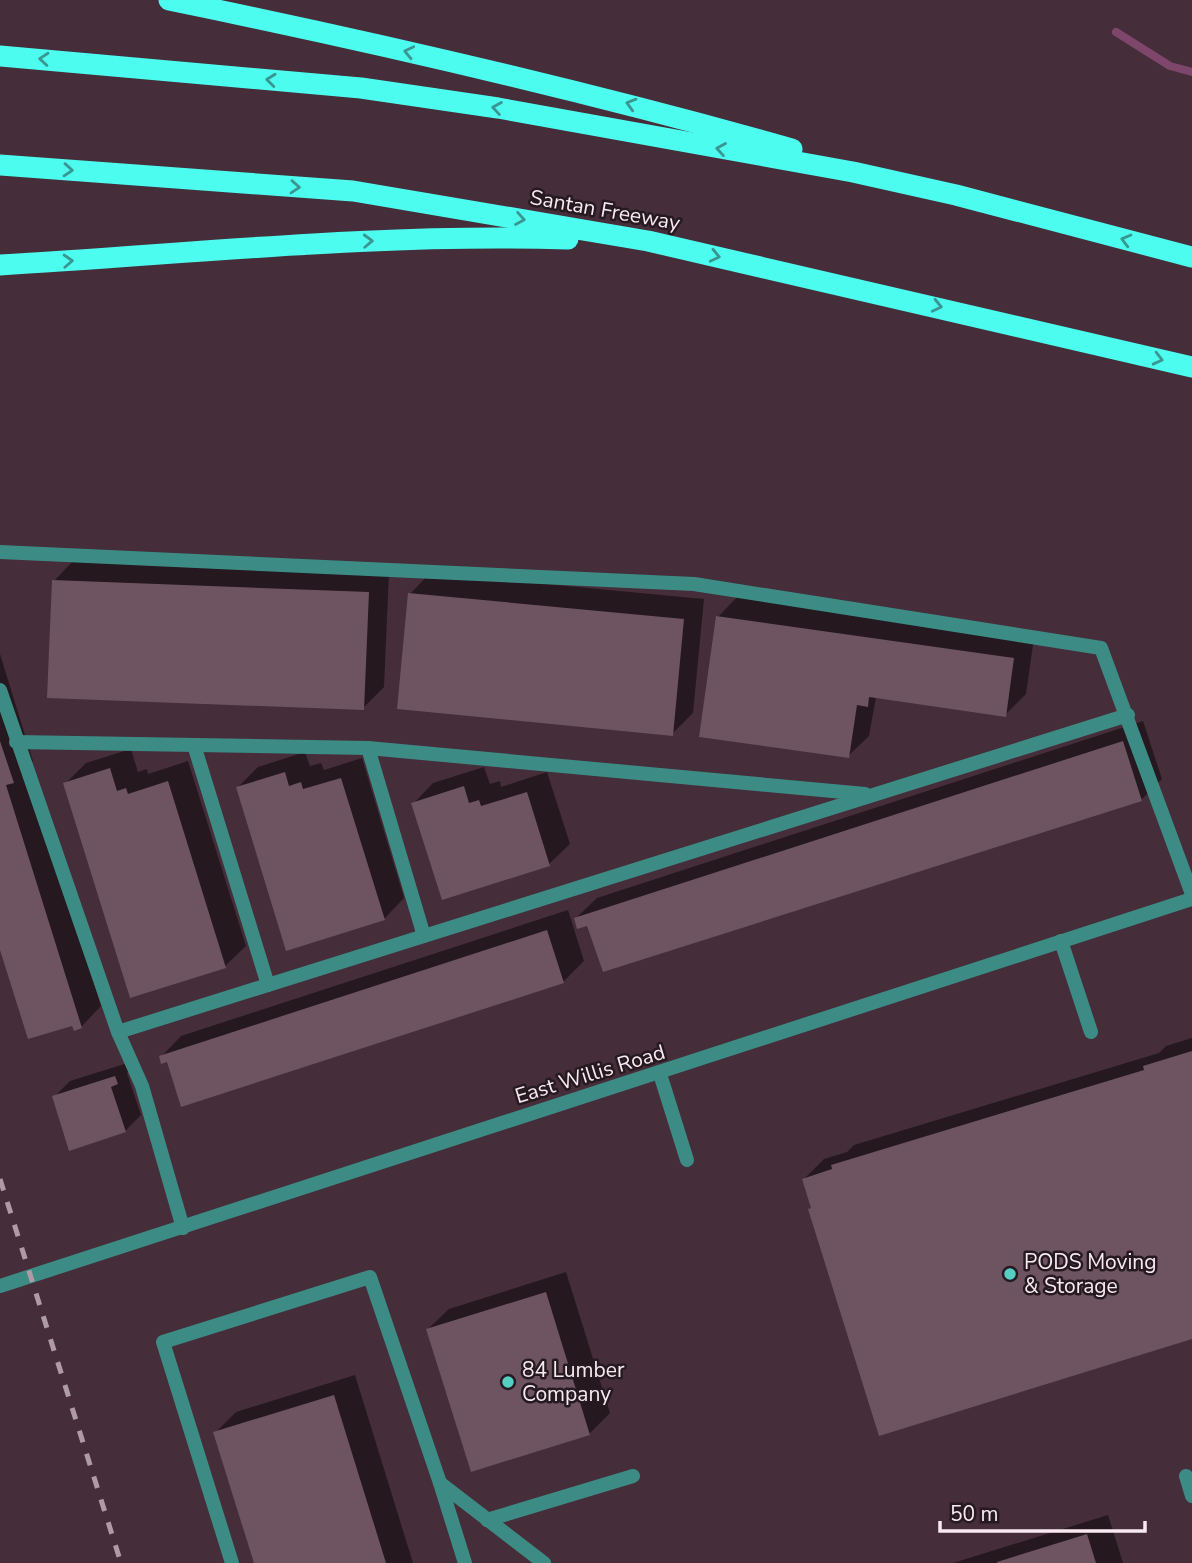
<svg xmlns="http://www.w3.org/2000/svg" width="1192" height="1563" font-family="'Nunito Sans',sans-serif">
<rect width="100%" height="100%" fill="#462d3a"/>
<g fill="#0007">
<path d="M74,560L389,572L384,687L363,708L54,581Z"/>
<path d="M430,573L704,599L693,713L672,734L410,594Z"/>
<path d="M738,596L1034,638L1026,694L1005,715L876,697L869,736L848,756L718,617Z"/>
<path d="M0,654L33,761L27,767L101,1006L81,1027L0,944Z"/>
<path d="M1143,721L1162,779L1141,800L588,923L576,918L597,898Z"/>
<path d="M131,749L138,772L147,769L148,774L188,761L246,946L225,966L65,784L86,763Z"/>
<path d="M305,752L310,766L321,763L324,770L362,758L404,898L384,919L238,787L258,767Z"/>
<path d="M484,767L490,784L500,781L501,787L547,772L570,844L549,864L413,804L433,783Z"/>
<path d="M568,910L584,961L563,982L168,1060L161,1057L181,1036Z"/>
<path d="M1192,1038V1337L813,1207L804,1179L824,1159L847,1152L854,1145L1159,1053L1166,1046Z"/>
<path d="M131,1062L133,1067L127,1073L141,1115L125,1131L54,1097L70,1081Z"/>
<path d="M566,1272L610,1413L589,1434L428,1329L449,1309Z"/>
<path d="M355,1375L413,1563H256L215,1433L236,1412Z"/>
<path d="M1108,1515L1123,1563H953Z"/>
</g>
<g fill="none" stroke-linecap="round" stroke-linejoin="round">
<path stroke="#7f466b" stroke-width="8" d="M1116,32L1170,66L1192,72"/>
</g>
<g fill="#6e5361">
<path d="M52,580L369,592L364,710L47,698Z"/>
<path d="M408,593L684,619L673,736L397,709Z"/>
<path d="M716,616L1014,658L1006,717L869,697L868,707L857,705L849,758L699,737Z"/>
<path d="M0,741L14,783L6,785L82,1028L74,1031L72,1026L28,1039L0,950Z"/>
<path d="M1123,741L1142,801L603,972L587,926L577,929L574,918Z"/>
<path d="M110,768L117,791L126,788L128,794L168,781L226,968L130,998L63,783Z"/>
<path d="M285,772L289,786L301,782L303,789L341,778L385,920L286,951L236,787Z"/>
<path d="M464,786L469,803L479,800L481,806L527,792L550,866L442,900L411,803Z"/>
<path d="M547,930L564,983L181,1107L167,1062L161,1064L159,1056Z"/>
<path d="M1192,1051V1339L879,1436L808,1209L811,1208L802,1179L832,1169L831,1165L1144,1070L1143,1066Z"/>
<path d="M115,1076L118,1084L111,1087L126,1132L69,1151L52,1096Z"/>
<path d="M546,1292L590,1435L471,1472L426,1329Z"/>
<path d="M334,1395L386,1563H254L213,1432Z"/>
<path d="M1087,1534L1096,1563H997V1562Z"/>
</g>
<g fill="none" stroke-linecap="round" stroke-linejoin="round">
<g stroke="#3c8c85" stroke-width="14">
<path d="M0,552L694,584L1101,648L1192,894"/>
<path d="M0,690L118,1032L1128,715"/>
<path d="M16,742L368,748L865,794"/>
<path d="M194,745L268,985"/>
<path d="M368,748L424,936"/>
<path d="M1061,941L1091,1032"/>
<path d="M118,1032L142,1086L183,1228"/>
<path d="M660,1074L687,1160"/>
<path d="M1186,1476L1192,1496"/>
<path d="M440,1483L465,1563"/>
<path d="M487,1520L633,1476"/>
<path d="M232,1563L163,1342L370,1277L440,1483L544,1563"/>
</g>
<path stroke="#3c8c85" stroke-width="14" d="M0,1286L1192,899"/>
<g stroke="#4cfcee" stroke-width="21">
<path d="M169,0C379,43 586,91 792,149"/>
<path d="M0,56L361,88L498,108L853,172L956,195L1192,257"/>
<path d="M0,165L353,191L648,241L1192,367"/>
<path d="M0,265C189,254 378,233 568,239"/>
</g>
<path stroke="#af9ba5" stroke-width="5" stroke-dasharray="12 12" stroke-linecap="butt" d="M0,1179L121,1563"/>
</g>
<defs><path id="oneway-chevron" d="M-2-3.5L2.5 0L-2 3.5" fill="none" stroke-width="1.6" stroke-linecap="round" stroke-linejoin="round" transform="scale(1.75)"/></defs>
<g stroke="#3a9691">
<use href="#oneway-chevron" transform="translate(409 52) rotate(-167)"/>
<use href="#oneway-chevron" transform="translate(44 59) rotate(-175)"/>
<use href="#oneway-chevron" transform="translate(271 80) rotate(-174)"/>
<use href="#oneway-chevron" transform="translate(631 104) rotate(-164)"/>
<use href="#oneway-chevron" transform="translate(497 108) rotate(-171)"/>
<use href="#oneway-chevron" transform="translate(721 149) rotate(-170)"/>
<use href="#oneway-chevron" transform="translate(68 170) rotate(4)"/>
<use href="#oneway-chevron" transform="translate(295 187) rotate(4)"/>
<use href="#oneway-chevron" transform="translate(520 219) rotate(10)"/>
<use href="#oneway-chevron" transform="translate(1126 240) rotate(-165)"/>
<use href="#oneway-chevron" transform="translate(368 241) rotate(-2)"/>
<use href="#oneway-chevron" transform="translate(715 256) rotate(13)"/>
<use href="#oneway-chevron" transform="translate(68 261) rotate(-3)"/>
<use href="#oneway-chevron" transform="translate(937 306) rotate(13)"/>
<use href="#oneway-chevron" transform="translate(1158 359) rotate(14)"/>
</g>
<g fill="#56cec3" stroke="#251a1f" stroke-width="2.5">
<circle cx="1010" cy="1274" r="7"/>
<circle cx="508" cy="1382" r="7"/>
</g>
<g text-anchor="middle" stroke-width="5" stroke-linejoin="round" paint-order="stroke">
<g font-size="21" fill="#fae9f1" stroke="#251a1f">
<text transform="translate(605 210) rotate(10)" y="7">Santan Freeway</text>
<text transform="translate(590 1074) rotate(-17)" y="7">East Willis Road</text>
</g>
<g font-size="21" fill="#fae9f1" stroke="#251a1f" text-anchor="start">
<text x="1024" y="1269">PODS Moving<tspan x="1024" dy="24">&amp; Storage</tspan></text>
<text x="522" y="1377">84 Lumber<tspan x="522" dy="24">Company</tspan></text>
</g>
</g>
<path d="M940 1521v10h205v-10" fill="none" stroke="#fae9f1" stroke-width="3.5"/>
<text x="950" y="1521" font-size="21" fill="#fae9f1" stroke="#251a1f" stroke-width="5" paint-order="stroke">50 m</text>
</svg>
